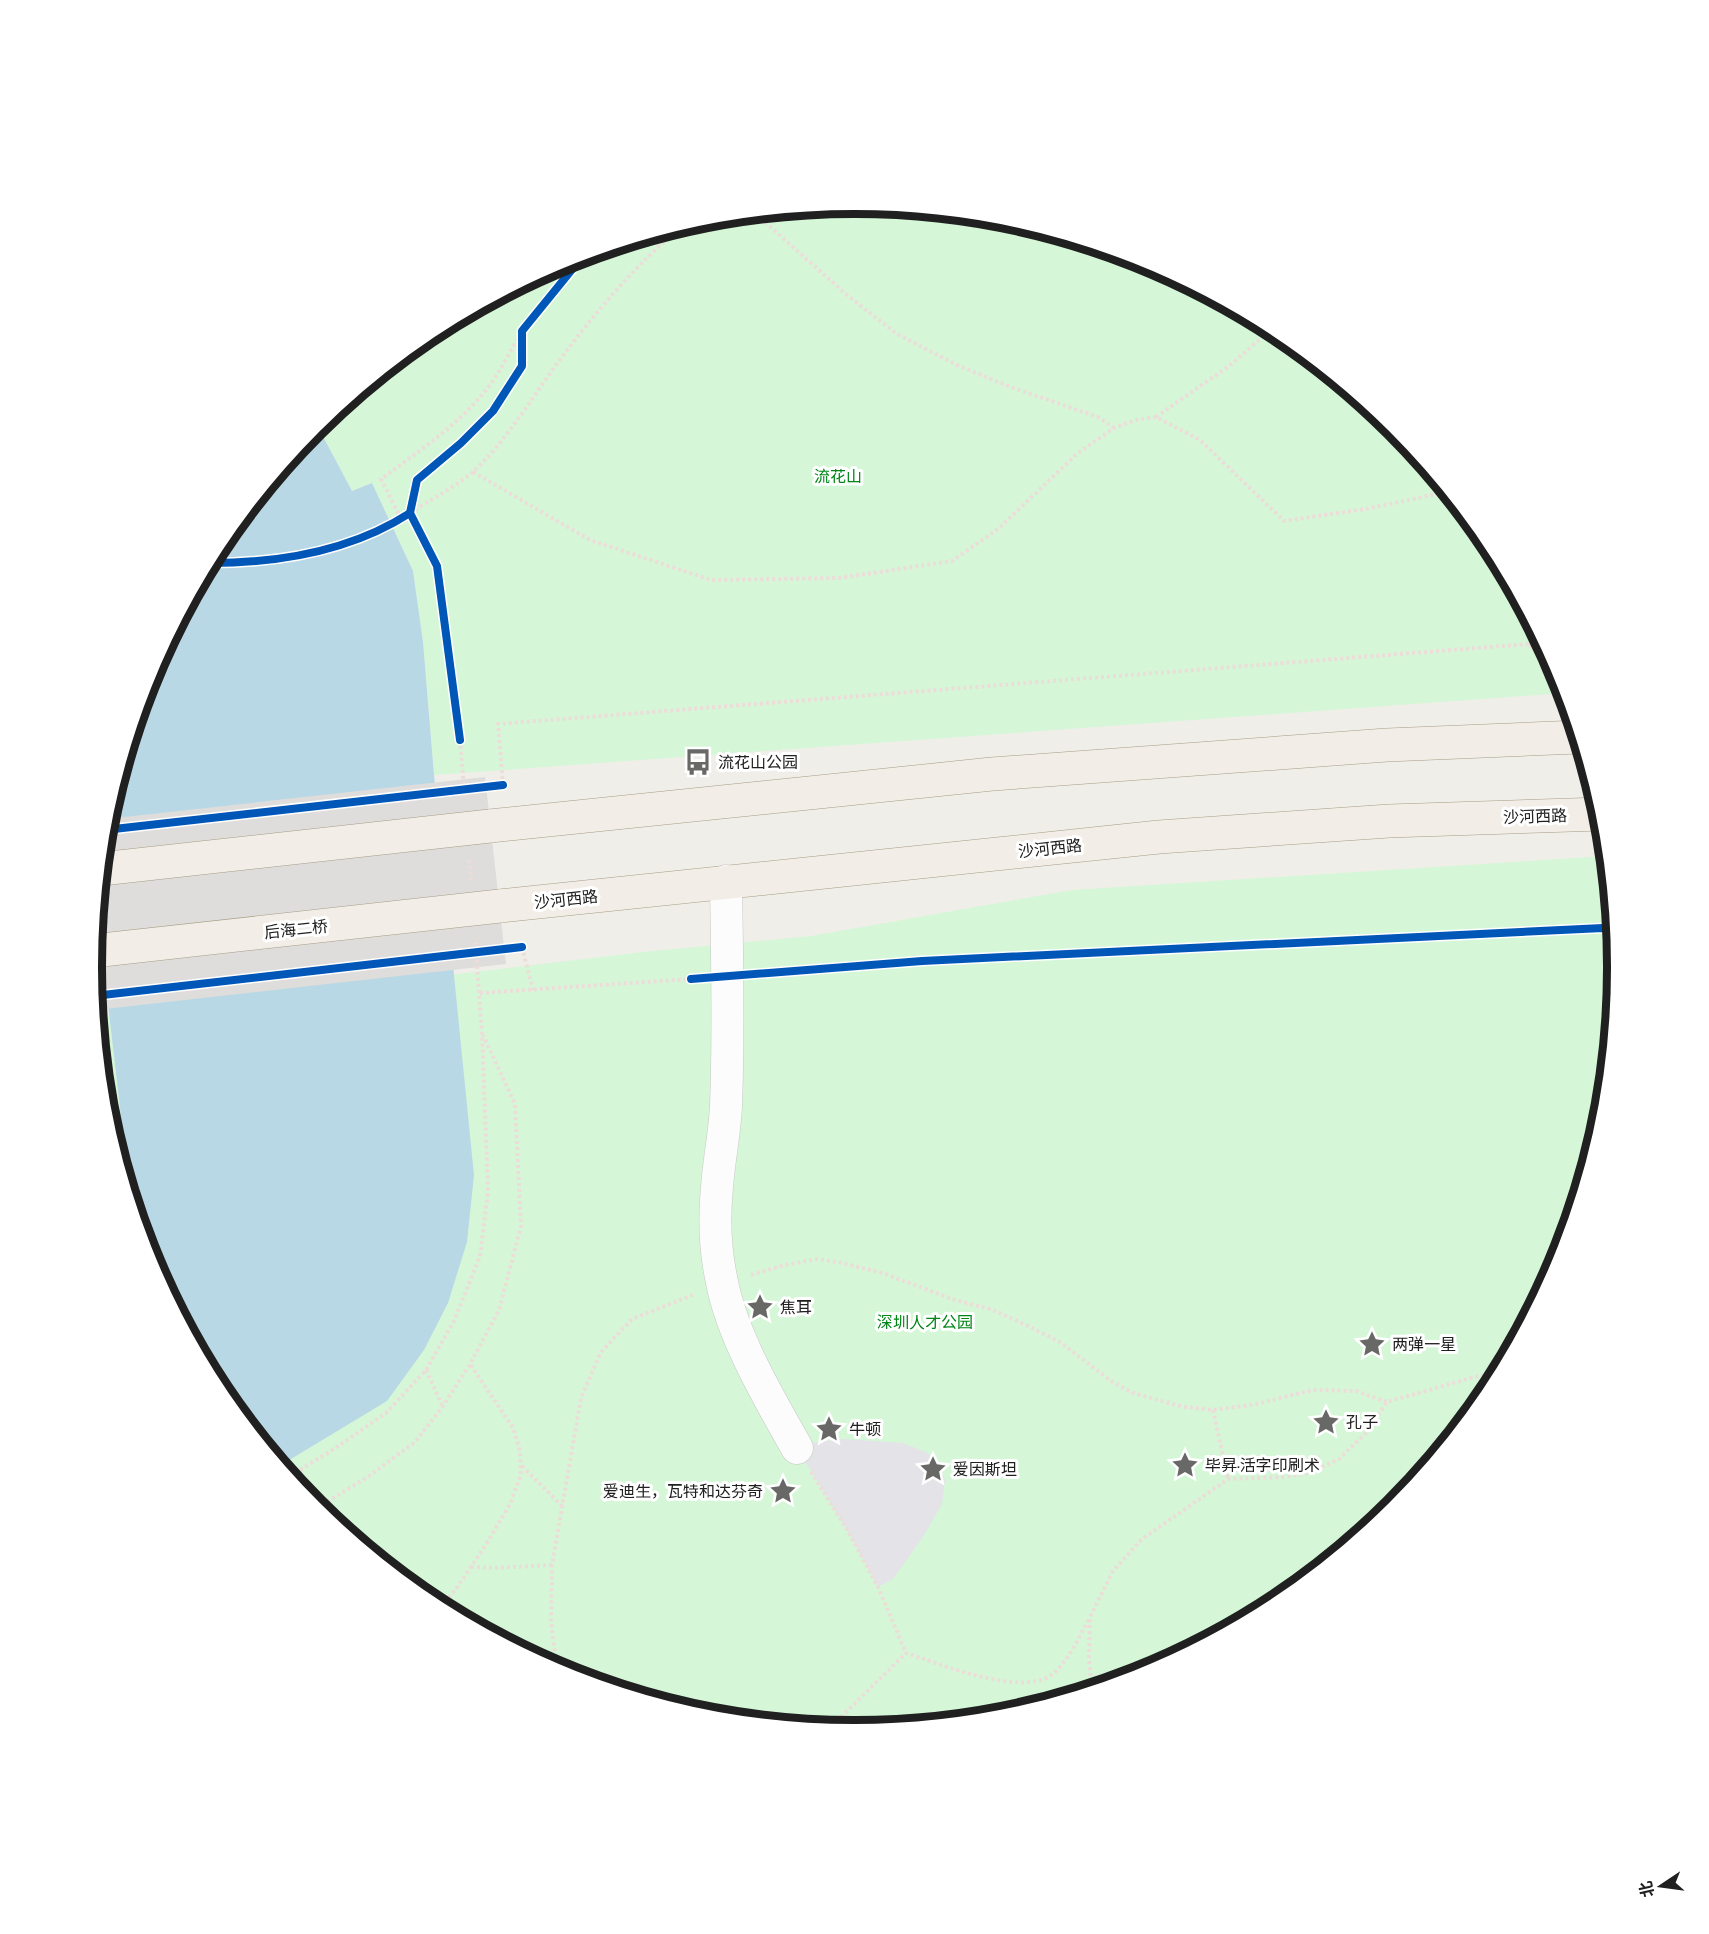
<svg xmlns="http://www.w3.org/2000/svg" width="1709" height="1934" font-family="Karla,'Noto Sans SC',sans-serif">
<rect width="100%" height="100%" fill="#efeee9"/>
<g fill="#d5f7d8">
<path d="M855,204L1004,219L1147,262L1279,333L1394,428L1489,543L1560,675L1565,693L434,775L423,642L413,571L372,483L352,491L317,425L431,332L563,262L706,219Z"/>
<path d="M1607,856L1617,967L1603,1116L1559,1259L1489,1391L1394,1507L1278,1602L1146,1672L1003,1715L854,1730L705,1715L562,1672L430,1601L315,1506L220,1391L149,1259L106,1116L96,1017L643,952L811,936L1072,890Z"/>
</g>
<path fill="#e4e3e8" d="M842,1439L903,1443L928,1453L939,1465L945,1480L942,1504L923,1537L893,1579L878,1587L849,1533L797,1448L810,1443Z"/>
<path fill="#b9d8e5" d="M317,425L352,491L372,483L413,571L423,642L434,775L474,1175L467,1242L448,1303L424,1350L387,1401L281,1465L220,1391L149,1259L130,1194L97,909L106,818L150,675L220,543Z"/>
<path fill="#dedddb" d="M485,777L506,964L96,1010L92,967L106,819Z"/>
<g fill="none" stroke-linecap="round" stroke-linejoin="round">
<defs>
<path id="minor" d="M726,881C727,956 729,1030 726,1105C725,1132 719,1159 717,1187C714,1218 715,1251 722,1282C732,1336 770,1400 797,1448"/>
<g id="major">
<path d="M490,826L992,774L1387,745L1578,737"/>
<path d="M500,906L1159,837L1389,821L1602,814"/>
</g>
</defs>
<use href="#minor" stroke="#c7c7c5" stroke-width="33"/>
<use href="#major" stroke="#a69e85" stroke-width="34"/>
<g stroke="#ecddd9" stroke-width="4" stroke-dasharray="3 3" stroke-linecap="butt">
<path d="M756,214L848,296L897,334L959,366L1013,388L1098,417L1114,428"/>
<path d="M1156,417L1229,366L1272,329"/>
<path d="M473,472L590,540L711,580L839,578L952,561L998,529L1078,453L1114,428L1135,420L1156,417L1200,440L1284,521L1365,509L1447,492"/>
<path d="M410,513C430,500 457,486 475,470C507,439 530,401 556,365C593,315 634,266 682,226"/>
<path d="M401,519L381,479C418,452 457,426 486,390C500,372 511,350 522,331"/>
<path d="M1529,646L1547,651"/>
<path d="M460,740L465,799"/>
<path d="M503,785L498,724L1542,643"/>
<path d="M469,860L471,880"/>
<path d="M1603,928L1614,927"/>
<path d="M522,947L533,990"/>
<path d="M480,993L691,979"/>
<path d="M751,1275L784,1265L817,1259L843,1263L885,1274L955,1300L993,1310L1024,1324L1060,1342L1111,1381L1133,1393L1184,1407L1213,1410L1257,1404L1312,1390L1356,1391L1387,1402"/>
<path d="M426,1370L442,1405"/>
<path d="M1213,1410L1228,1479"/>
<path d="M522,1466L563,1507"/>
<path d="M811,1472L849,1533L878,1587L906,1653C940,1664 1018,1696 1050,1676C1066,1666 1080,1635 1089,1619"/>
<path d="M290,1476L334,1449L386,1413L426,1370L454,1321L480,1256L488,1191L482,1034L475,938"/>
<path d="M317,1508L369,1476L415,1442L443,1406L470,1364L499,1310L521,1226L515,1104L483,1035"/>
<path d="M471,1567L493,1568L552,1565"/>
<path d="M441,1607L456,1589L485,1546L510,1504L521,1475L520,1451L513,1428L470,1364"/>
<path d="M557,1669L551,1621L552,1565L581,1398L601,1352L632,1319L693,1295"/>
<path d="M1092,1688L1089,1659L1090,1617L1113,1571L1141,1540L1228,1479L1283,1477L1309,1473L1339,1459L1366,1433L1387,1402L1474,1377L1498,1373"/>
<path d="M826,1727L840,1718L906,1653"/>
</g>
<use href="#minor" stroke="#fdfcfc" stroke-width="32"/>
<use href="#major" stroke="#f2ede6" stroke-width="33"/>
<defs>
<g id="major-bridge">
<path d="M101,869L490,826"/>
<path d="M93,951L500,906"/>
</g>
</defs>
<use href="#major-bridge" stroke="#a69e85" stroke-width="34" stroke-linecap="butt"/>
<use href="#major-bridge" stroke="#f2ede6" stroke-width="33"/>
<defs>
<g id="cycleway">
<path d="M210,563C278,563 351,551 410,513"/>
<path d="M460,740L437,566L410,513L417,480L461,443L493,411L522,366V331L583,256"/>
<path d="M105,830L503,785"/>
<path d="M691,979L922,961L1603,928L1614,935"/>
<path d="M94,996L522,947"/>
</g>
</defs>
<use href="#cycleway" stroke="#fff" stroke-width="11"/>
<use href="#cycleway" stroke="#0057b8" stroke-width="8"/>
</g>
<defs>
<symbol id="bus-bare" viewBox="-9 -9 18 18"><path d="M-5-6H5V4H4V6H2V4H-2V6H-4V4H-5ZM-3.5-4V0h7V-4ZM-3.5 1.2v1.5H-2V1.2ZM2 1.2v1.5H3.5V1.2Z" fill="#686866" stroke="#fff" stroke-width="2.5" paint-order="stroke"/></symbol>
<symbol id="sight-bare" viewBox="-9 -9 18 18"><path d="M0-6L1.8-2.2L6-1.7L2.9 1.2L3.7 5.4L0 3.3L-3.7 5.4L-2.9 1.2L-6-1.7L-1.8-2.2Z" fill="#686866" stroke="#fff" stroke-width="2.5" paint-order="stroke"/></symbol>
</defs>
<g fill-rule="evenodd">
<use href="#bus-bare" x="679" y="743" width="38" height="38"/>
<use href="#sight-bare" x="741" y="1288" width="38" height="38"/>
<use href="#sight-bare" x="1353" y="1325" width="38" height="38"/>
<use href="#sight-bare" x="1307" y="1403" width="38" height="38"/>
<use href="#sight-bare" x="810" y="1410" width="38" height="38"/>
<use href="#sight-bare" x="1166" y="1446" width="38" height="38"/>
<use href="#sight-bare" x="914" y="1450" width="38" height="38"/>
<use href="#sight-bare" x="764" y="1472" width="38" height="38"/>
</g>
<g text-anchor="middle" stroke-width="6" stroke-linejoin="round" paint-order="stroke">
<g font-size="16" fill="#018617" stroke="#fff">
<text x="838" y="482">流花山</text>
<text x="925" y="1328">深圳人才公园</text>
</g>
<g font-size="16" fill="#202020" stroke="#fff" text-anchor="start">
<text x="718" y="768">流花山公园</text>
<text x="780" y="1313">焦耳</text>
<text x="1392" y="1350">两弹一星</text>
<text x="1346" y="1428">孔子</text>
<text x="849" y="1435">牛顿</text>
<text x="1205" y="1471">毕昇·活字印刷术</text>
<text x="953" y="1475">爱因斯坦</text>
<text x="763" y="1497" text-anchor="end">爱迪生，瓦特和达芬奇</text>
</g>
<g font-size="16" fill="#202020" stroke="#fff">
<text transform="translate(1535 816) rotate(-2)" y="6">沙河西路</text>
<text transform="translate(1050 848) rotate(-6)" y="6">沙河西路</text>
<text transform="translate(566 899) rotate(-6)" y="6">沙河西路</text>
<text transform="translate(296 929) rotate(-6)" y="6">后海二桥</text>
</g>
</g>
<path d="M0 0H1709V1934H0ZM854 214H855A752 752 0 0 1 1607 966V968A752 752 0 0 1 855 1720H854A752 752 0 0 1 102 968V966A752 752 0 0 1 854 214Z" fill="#fff" fill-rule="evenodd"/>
<path fill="none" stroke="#202020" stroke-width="8" d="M854 214H855A752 752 0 0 1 1607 966V968A752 752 0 0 1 855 1720H854A752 752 0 0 1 102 968V966A752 752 0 0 1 854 214Z"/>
<g transform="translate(1661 1886) rotate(257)" stroke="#ffffff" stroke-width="4.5" paint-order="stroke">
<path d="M0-4.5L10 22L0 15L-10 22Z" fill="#202020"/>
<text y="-9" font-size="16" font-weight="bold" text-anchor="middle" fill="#202020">北</text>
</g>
</svg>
